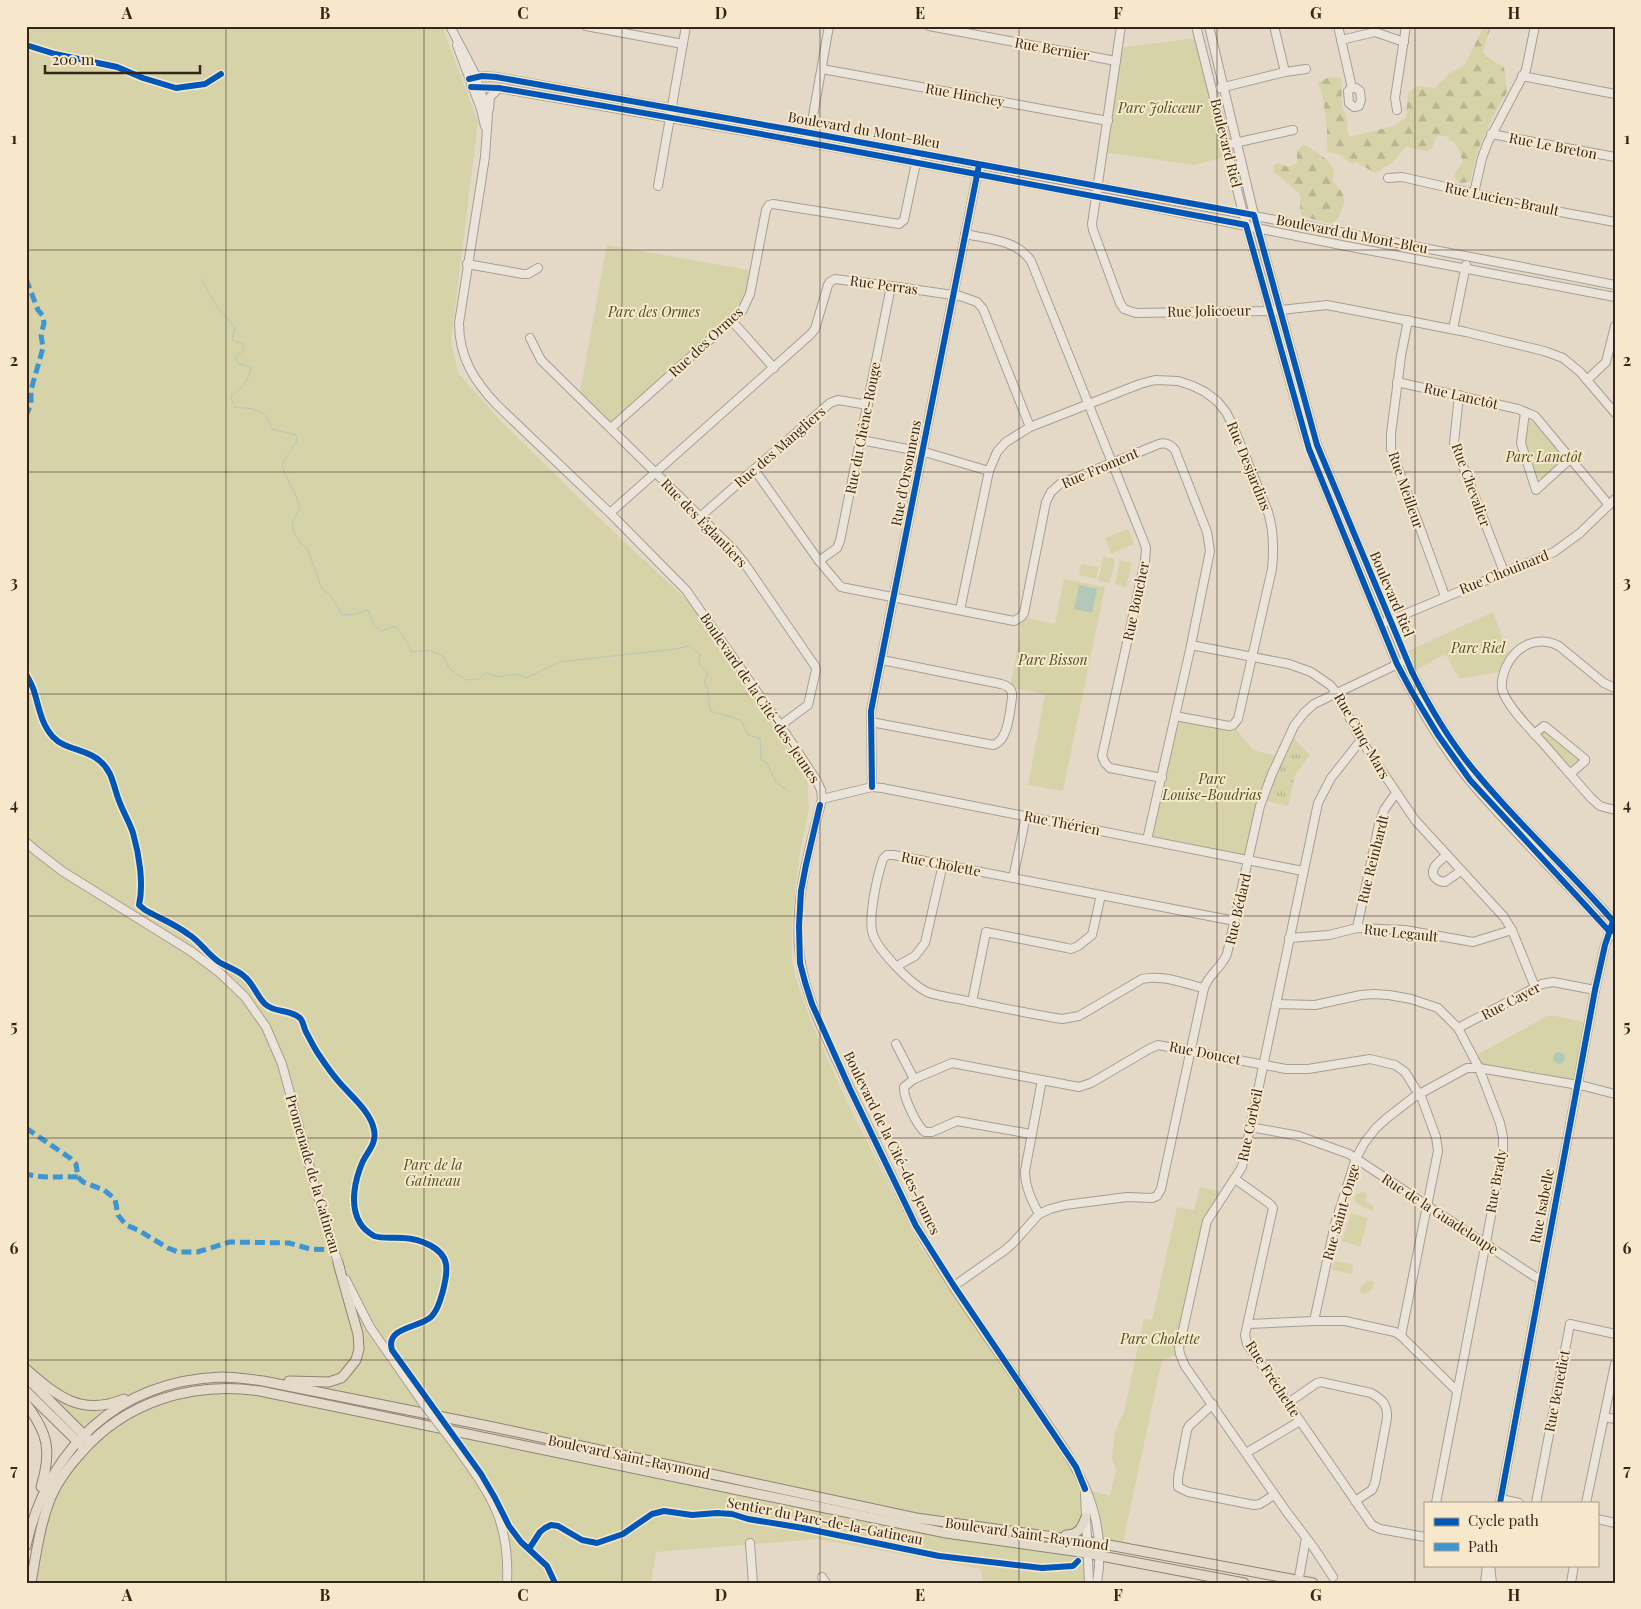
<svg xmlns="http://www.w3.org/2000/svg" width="1641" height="1609" font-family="'Playfair Display',serif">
<defs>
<pattern id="grass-tufts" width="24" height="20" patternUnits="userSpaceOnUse" patternTransform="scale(1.25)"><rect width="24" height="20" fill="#d6d3a8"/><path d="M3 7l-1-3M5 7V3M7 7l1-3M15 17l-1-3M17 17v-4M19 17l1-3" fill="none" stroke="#b8b590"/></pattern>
<pattern id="forest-firs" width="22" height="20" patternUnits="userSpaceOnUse" patternTransform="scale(1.25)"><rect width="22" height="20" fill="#d6d3a8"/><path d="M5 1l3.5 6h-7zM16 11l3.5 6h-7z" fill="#b8b590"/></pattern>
</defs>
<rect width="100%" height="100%" fill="#e4d9c7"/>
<path fill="url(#grass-tufts)" d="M1290,734L1310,755L1295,775L1288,806L1262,800Z"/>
<g fill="url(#forest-firs)">
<path d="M1484,26H1491L1483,52L1488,58L1504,67L1507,92L1493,116L1478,150L1470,182L1460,183L1453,176L1463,162L1458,147L1446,136H1437L1432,148L1427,151L1406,147L1392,163L1375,173L1356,162L1352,164L1340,155L1329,152L1327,150V129L1323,97L1318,82L1330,77L1341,78C1344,87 1340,97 1342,106C1344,114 1350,121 1347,129L1349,137L1394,126L1406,117L1408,93L1416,86L1435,88L1448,75L1465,64Z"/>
<path d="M1303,144C1313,150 1334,160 1334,174C1333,177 1333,180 1333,182L1341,191L1345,200C1334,236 1329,220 1302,217C1299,211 1301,201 1300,194L1274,172L1273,166L1277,163L1289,167L1297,163V151Z"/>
</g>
<g fill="#d6d3a8">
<path d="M26,26H442L478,122L451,340L458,373L501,421L616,534L688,601L807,776L809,808L799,859L792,917V961L797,982L812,1024L847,1102L921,1248L1055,1431L1085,1489L1110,1496L1116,1470L1112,1458L1115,1431L1124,1412L1144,1319L1152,1320L1177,1207L1194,1210L1200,1187L1226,1193L1210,1215L1180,1354L1162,1360L1122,1547L1098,1543L1085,1492L1093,1543V1583H983L981,1569L817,1539L656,1552L651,1583H35C41,1546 47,1508 67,1477C75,1464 87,1453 96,1441L26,1370Z"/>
<path d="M1196,38L1224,157L1194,165L1103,152L1118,48Z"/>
<path d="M607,245L754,271L747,302L611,428L579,397Z"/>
<path d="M1531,420L1562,455L1563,459L1541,479L1537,477L1525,443L1529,421Z"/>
<path d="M1128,529L1134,544L1111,554L1105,538Z"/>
<path d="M1103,557L1115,559L1110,583L1098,581Z"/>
<path d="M1120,560L1132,563L1126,587L1115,584Z"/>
<path d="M1081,564L1099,567L1096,579L1079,575Z"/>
<path d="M1064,579L1105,587L1063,791L1028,785L1045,694L1017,689L1012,690L1010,688L1021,630L1018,620L1021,617L1055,624Z"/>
<path d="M1493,612L1510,658L1504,671L1459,679L1446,654L1412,672L1404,653Z"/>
<path d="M1175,716L1233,725L1253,750L1280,757L1268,784L1249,860L1147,840Z"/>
<path d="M1544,726L1585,759L1570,774L1534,734Z"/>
<path d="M1547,1016H1555L1589,1023L1578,1085L1479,1068L1473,1057Z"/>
<path d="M1361,1192L1367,1193L1366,1201L1373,1206L1374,1209L1371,1211L1356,1203L1354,1199L1356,1195Z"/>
<path d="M1351,1213L1368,1218L1360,1247L1342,1241Z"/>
<path d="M1334,1261L1351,1264L1353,1267L1352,1274L1332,1270Z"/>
<path d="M1367,1281H1373L1374,1284C1372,1290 1369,1293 1362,1294L1360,1291L1361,1286Z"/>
</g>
<g fill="#b4c8ba">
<path d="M1079,585L1097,589L1092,613L1074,609Z"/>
<circle cx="1559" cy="1058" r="6"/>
</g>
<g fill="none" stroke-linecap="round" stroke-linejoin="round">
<path stroke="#b4c8ba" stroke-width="1" d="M201,279L219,310L235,327L232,340L243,344L244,350L235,358L239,364L251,367C249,381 241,389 230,397L235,407C254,409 266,408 272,429L296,435L297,441L282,464L284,472L297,498L300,508L292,522L294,532L300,543L307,548L322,589L331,596L342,615L356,614L368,610L373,624L381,631L395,626L408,643L411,652L430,650L444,657L449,668L465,680L479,679L486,673L498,677L516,674L526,678L559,662L676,649L689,646L700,654L699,664L708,675L704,681L708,689L710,711L741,720L748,735L760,738L761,760L767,763L776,782L788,791"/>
<defs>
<g id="minor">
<path d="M450,26L474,72L488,114L485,157L459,323C459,357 474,381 497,405L610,513L686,590L778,722L817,781L821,790L822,799C809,850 793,903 800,957C805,998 829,1044 847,1082C862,1114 877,1145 892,1176C900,1193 908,1211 917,1227C928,1247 941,1267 953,1286C978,1324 1004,1360 1029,1397C1070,1457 1110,1505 1097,1583"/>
<path d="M586,26L683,44"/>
<path d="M929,26L1116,61"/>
<path d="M1121,26L1092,224L1093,230L1120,303L1124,309L1136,313L1271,311L1327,305L1466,332L1544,351L1563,358L1580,372L1615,413"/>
<path d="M1196,26L1243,213L1304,432L1315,463L1397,664C1418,704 1441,746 1470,781C1516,835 1568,884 1615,937"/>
<path d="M1209,26L1254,215L1317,445L1406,660C1425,700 1449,742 1478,776C1521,827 1571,872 1615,923"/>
<path d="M1274,26L1285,72"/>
<path d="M1338,26L1352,88"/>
<path d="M1341,40L1375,32L1404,42"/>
<path d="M457,45L481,109L485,126"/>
<path d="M822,69L1108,121"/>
<path d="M1522,76L1615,94"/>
<path d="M469,79L482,76L496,77C869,144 1243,212 1615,285"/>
<path d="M471,87L499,88L784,138L1097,196L1341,245L1615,297"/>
<path d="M1220,88L1285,72L1306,69"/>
<path d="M1352,88H1356L1360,91L1361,100L1359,106L1354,107L1349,103L1348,91Z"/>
<path d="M489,109L490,97L499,88"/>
<path d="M1397,110L1395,98L1406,26"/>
<path d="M1491,134L1615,157"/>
<path d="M809,138L829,26"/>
<path d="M1226,145L1293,130"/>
<path d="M1388,178L1402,177L1533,207L1615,222"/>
<path d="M658,186L686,26"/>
<path d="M1474,193L1482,158L1488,142L1526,70L1535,26"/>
<path d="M965,234C989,239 1017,240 1031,261L1144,542L1146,548L1145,561L1102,756L1105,763L1110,768L1162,778"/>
<path d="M467,264L523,274H528L538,268"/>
<path d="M1408,320L1401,356L1391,434V449L1445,596"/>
<path d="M732,321L774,368"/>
<path d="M1453,329L1466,265"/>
<path d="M530,338L541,360L732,548L745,564L815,666L816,670L808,705L781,725"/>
<path d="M1587,380L1606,362L1615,326"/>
<path d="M1397,382L1518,409L1535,416L1609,505"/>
<path d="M1459,395L1454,443L1504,572"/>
<path d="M1525,412L1521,443L1536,490L1570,459"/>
<path d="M611,428L742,311L750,294L766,210L769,205L773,204L899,224L904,220L917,158"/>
<path d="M861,440L928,453L989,471"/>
<path d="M754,469L819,561L841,587L1014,621L1021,617L1024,613L1046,502L1051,492L1060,484L1159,444C1166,442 1171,445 1175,450L1207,532L1210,551L1190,650L1147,840"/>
<path d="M610,513L811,334L815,329L828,285L830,282L835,279L891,286L960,296L977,302L983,309L1030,427"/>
<path d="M701,516L830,403L838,400L868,405"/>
<path d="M819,561L837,548L840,541L891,286"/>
<path d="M960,610L989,471L997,452L1006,442L1030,427L1140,384L1155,380L1178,381L1193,386L1205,392L1217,401L1226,412L1233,426L1268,512C1274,531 1274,549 1272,569L1238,719L1233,725L1229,726L1175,716"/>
<path d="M1386,622L1554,552L1580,533L1615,499"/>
<path d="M1191,645L1289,664L1311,672L1330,685L1336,692L1361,740L1415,820L1504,917L1512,930L1535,987"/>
<path d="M1615,688L1604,683L1559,646C1538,635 1516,645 1506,667C1503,674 1501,681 1502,689C1506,705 1530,729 1541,741C1558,760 1575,780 1592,799L1600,806L1615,810"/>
<path d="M871,722L993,745C1008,742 1010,711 1012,698C1013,690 1009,686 1001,684L882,660"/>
<path d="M1534,734L1544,726L1546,727L1585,759V761L1570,774"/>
<path d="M872,787L871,711L978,170"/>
<path d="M822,799L872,787L882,788L1303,871"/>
<path d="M26,842L35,850L62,871L192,952L220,973L245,997L266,1027L282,1064L325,1223L340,1268"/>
<path d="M1446,855C1443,859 1436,863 1434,868C1430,876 1438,882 1445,882L1461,871"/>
<path d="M1013,878L1026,816"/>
<path d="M1357,928L1379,824L1384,810L1396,793"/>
<path d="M1289,938L1329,935L1357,928L1405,930L1473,942L1512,930"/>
<path d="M897,966L915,956L925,943L943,864"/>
<path d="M1204,988C1185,984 1162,974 1142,979L1079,1016L1062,1019C1030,1014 999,1007 968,1001C955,998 940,997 927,992C911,984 875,948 872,931C869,913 877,877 883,859L887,855H894L1235,921"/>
<path d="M972,1002L986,932L1067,948L1071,949L1078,946L1092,935L1101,895"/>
<path d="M1276,1004L1315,1005L1361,995L1374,994L1389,995L1411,999L1438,1008L1458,1028L1479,1068L1500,1123L1503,1137V1153L1436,1503"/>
<path d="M1458,1028L1542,984L1553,982L1595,990"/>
<path d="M896,1044L914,1079"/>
<path d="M1250,1127L1299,1136L1349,1154L1534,1276L1541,1279"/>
<path d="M1031,1134L957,1121L932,1132H925C917,1126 903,1097 904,1087L914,1079L952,1063L1079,1087L1091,1083L1149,1049L1158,1045L1286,1069H1308L1370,1059L1395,1065L1405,1072L1422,1099L1436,1137L1438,1151L1401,1336"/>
<path d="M1235,1179L1270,1204L1273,1208L1245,1335L1247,1344L1372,1525L1380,1529L1425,1537"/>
<path d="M1039,1214C1032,1201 1025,1187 1025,1171L1042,1080"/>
<path d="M346,1280L370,1327L423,1403"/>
<path d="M954,1286L1005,1250L1013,1243L1039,1214L1050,1209L1065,1205L1127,1197L1152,1198L1157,1196L1161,1189L1204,988C1209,974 1222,967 1227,954L1260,806L1272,774L1294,726L1304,713L1314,704L1400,663"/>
<path d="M1314,1321L1335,1224L1356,1158L1365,1142L1376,1128L1387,1118L1414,1097L1467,1068H1479L1584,1086L1615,1094"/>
<path d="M1248,1324L1314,1321H1345L1395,1332L1401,1336L1457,1391"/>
<path d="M1288,1403L1317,1383L1321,1382L1371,1393C1382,1399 1388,1405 1387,1418L1375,1483L1372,1490L1355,1501"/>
<path d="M1213,1404L1189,1426L1187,1430L1178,1478V1487L1188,1492L1254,1505L1260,1504L1274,1495"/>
<path d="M1604,1417L1615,1419"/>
<path d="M455,1445C490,1494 510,1519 507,1583"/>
<path d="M1246,1453L1300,1421"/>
<path d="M1085,1494L1089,1583"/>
<path d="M1501,1499L1519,1503"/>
<path d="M1500,1503L1595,990L1605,945L1611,928"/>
<path d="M1536,1503L1570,1324L1615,1334"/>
<path d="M1586,1503L1615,1364"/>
<path d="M1597,1519L1615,1523"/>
<path d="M750,1543L753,1583"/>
<path d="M1490,1565L1492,1583"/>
<path d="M822,1577L826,1583"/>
<path d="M1333,1577L1314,1548L1286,1511L1185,1366L1180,1354L1179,1348L1207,1221L1242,1167L1318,803L1331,778L1361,740"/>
<path d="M1298,1583L1306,1538"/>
<path d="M1485,1583L1487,1565"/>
<path d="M1571,1583L1574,1565"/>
</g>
<g id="major">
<path d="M26,1369C57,1396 81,1417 124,1399"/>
<path d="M26,1377L88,1439"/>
<path d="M289,1381L329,1382L341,1378L345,1374L356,1360L359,1349L358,1334L338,1263"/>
<path d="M26,1391L81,1445"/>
<path d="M26,1404C48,1433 52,1451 41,1487"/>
<path d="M1066,1535C1079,1534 1082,1528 1086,1517"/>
<path d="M26,1546C48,1448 118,1381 221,1377C235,1377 249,1379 263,1381L493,1427L916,1518L1098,1543L1313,1583"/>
<path d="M31,1583C36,1554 40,1524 51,1497C58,1481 69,1466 81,1453C126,1401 193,1381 260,1391L946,1533L1080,1552L1244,1583"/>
</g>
</defs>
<use href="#minor" stroke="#a89e91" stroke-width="10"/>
<use href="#major" stroke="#8e8378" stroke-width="11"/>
<use href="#minor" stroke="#ebe4da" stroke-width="8"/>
<use href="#major" stroke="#e3daca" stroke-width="9"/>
<defs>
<path id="minor-bridge" d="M423,1403L455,1445"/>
</defs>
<use href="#minor-bridge" stroke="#a89e91" stroke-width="10" stroke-linecap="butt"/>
<use href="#minor-bridge" stroke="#ebe4da" stroke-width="8"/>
<g stroke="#3e95d4" stroke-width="5" stroke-dasharray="10 5" stroke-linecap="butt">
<path d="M26,279L38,310L43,316L44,323L41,335L43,348L31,390V404L26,416"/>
<path d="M26,1128L70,1158L76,1164L78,1177C59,1176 45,1179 26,1174"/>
<path d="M78,1177L83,1182L104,1190L115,1199L118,1215L126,1225L138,1230L168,1248L178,1252H197L230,1242L289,1243L310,1249L333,1250"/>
</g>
<defs>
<g id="cycleway">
<path d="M26,45L55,54L117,67L143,78L176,88L205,84L221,74"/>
<path d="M469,79L482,76L496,77L810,133L1254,215L1317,445L1412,672C1430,708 1452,745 1478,775C1520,826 1570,871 1613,921"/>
<path d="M471,87L499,88C749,130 997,178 1246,225L1309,449L1397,664L1412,692L1438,735L1470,780L1610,932"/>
<path d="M26,674C29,680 32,685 34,691C39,707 41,724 53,737C65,750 87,749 100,761C112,771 113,784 118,798C122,810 129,821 133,833C139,854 144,884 139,905L145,910C159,918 175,924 188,934C200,941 207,954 219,962C227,967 238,970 245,977C254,985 257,996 265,1004C274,1013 290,1009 300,1018C303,1021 304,1028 306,1032C310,1039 314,1048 319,1055C325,1064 332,1074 339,1082C351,1096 371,1112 374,1130C377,1143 368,1151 363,1161C355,1179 349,1205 360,1223C363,1228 369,1233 374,1236C383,1239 394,1237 404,1238C419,1239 443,1247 446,1264C448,1276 440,1309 431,1317C419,1328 385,1327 392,1350L481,1474L495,1498L509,1526L521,1542L547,1566L555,1583"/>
<path d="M872,787L871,711L979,165"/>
<path d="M820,805L806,865L801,891L799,926L800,963L805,982L812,1004L850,1089L916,1226L954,1286L1076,1467L1085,1489"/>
<path d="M1500,1503L1595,990L1605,945L1612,924"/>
<path d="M529,1549L540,1532L545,1528L551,1525L558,1526L582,1540L597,1543L623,1534L652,1514L664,1511L692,1515L717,1513L732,1514L748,1519L803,1528L939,1556L1042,1568L1073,1566L1078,1561"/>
</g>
</defs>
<use href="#cycleway" stroke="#f7e7cb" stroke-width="9"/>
<use href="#cycleway" stroke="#0057b8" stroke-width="6"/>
</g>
<path fill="none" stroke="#36261a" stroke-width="1" stroke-opacity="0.55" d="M226,26V1583M424,26V1583M622,26V1583M820,26V1583M1019,26V1583M1217,26V1583M1415,26V1583M26,250H1615M26,472H1615M26,694H1615M26,916H1615M26,1138H1615M26,1360H1615"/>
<g text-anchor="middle" stroke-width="4" stroke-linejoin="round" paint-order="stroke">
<g font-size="14" fill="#36261a" stroke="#f7e7cb">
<text transform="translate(1052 49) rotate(10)" y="5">Rue Bernier</text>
<text transform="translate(965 95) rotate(10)" y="5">Rue Hinchey</text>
<text transform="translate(864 130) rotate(10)" y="5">Boulevard du Mont-Bleu</text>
<text transform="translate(1226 143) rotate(76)" y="5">Boulevard Riel</text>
<text transform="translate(1553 146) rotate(11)" y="5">Rue Le Breton</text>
<text transform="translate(1502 199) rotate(12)" y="5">Rue Lucien-Brault</text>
<text transform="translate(1352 234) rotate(11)" y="5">Boulevard du Mont-Bleu</text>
<text transform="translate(884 285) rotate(8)" y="5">Rue Perras</text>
<text transform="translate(1209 311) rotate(-1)" y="5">Rue Jolicoeur</text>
<text transform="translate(706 342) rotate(-43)" y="5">Rue des Ormes</text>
<text transform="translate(1461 396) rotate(13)" y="5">Rue Lanctôt</text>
<text transform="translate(863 428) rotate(-79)" y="5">Rue du Chêne-Rouge</text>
<text transform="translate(780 447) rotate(-41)" y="5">Rue des Mangliers</text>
<text transform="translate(1249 466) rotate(68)" y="5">Rue Desjardins</text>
<text transform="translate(1100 468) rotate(-23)" y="5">Rue Froment</text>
<text transform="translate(906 473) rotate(-79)" y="5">Rue d'Orsonnens</text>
<text transform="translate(1471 485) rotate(70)" y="5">Rue Chevalier</text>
<text transform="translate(1406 490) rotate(71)" y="5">Rue Meilleur</text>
<text transform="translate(704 523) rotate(46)" y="5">Rue des Églantiers</text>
<text transform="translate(1504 572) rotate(-22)" y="5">Rue Chouinard</text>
<text transform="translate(1392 594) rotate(67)" y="5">Boulevard Riel</text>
<text transform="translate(1136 601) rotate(-78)" y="5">Rue Boucher</text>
<text transform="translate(760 698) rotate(56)" y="5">Boulevard de la Cité-des-Jeunes</text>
<text transform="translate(1362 736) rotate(60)" y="5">Rue Cinq-Mars</text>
<text transform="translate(1062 823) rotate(11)" y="5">Rue Thérien</text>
<text transform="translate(1373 859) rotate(-76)" y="5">Rue Reinhardt</text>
<text transform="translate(941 864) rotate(11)" y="5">Rue Cholette</text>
<text transform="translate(1238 909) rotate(-77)" y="5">Rue Bédard</text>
<text transform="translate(1401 933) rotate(6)" y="5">Rue Legault</text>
<text transform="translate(1511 1001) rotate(-28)" y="5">Rue Cayer</text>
<text transform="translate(1205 1053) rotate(11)" y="5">Rue Doucet</text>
<text transform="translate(1250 1125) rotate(-78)" y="5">Rue Corbeil</text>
<text transform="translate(892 1143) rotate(64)" y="5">Boulevard de la Cité-des-Jeunes</text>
<text transform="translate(313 1174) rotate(74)" y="5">Promenade de la Gatineau</text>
<text transform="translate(1496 1181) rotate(-80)" y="5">Rue Brady</text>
<text transform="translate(1542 1206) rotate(-79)" y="5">Rue Isabelle</text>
<text transform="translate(1341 1212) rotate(-74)" y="5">Rue Saint-Onge</text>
<text transform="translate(1440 1214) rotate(33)" y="5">Rue de la Guadeloupe</text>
<text transform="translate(1273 1379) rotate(57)" y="5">Rue Fréchette</text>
<text transform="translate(1557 1391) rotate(-79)" y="5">Rue Benedict</text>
<text transform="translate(629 1457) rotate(12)" y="5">Boulevard Saint-Raymond</text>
<text transform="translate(825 1521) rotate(11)" y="5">Sentier du Parc-de-la-Gatineau</text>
<text transform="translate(1027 1534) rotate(8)" y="5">Boulevard Saint-Raymond</text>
</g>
<g font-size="14" font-style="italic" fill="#4a531f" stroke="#f7e7cb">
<text x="1160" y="113">Parc Jolicœur</text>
<text x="654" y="317">Parc des Ormes</text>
<text x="1544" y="462">Parc Lanctôt</text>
<text x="1478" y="653">Parc Riel</text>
<text x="1053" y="665">Parc Bisson</text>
<text x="1212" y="784">Parc<tspan x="1212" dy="16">Louise-Boudrias</tspan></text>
<text x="433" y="1170">Parc de la<tspan x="433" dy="16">Gatineau</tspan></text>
<text x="1160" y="1344">Parc Cholette</text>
</g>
</g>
<rect width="1641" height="1609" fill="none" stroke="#f7e7cb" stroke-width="55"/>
<rect x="1424" y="1502" width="175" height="65" fill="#f7e7cb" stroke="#aa9a84"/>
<rect x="1434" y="1518" width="25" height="8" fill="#0057b8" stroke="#aa9a84"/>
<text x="1468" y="1526" font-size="15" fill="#36261a">Cycle path</text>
<rect x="1434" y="1543" width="25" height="8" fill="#3e95d4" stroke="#aa9a84"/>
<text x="1468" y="1552" font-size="15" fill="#36261a">Path</text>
<path d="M45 65v8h155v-8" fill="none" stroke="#36261a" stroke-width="2.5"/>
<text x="52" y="65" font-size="15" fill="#36261a" stroke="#f7e7cb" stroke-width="4" paint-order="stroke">200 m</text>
<rect x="28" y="28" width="1586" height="1554" fill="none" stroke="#36261a" stroke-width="2"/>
<g font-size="16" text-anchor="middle" font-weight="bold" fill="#36261a">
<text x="127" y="19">A</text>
<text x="325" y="19">B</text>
<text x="523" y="19">C</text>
<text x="721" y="19">D</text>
<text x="920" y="19">E</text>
<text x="1118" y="19">F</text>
<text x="1316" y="19">G</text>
<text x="1514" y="19">H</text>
<text x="14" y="144">1</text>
<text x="1627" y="144">1</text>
<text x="14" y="366">2</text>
<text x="1627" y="366">2</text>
<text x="14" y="588">3</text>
<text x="1627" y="588">3</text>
<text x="14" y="810">4</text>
<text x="1627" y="810">4</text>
<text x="14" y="1032">5</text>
<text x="1627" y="1032">5</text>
<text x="14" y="1254">6</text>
<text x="1627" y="1254">6</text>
<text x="14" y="1476">7</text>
<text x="1627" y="1476">7</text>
<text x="127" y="1601">A</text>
<text x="325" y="1601">B</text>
<text x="523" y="1601">C</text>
<text x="721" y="1601">D</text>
<text x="920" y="1601">E</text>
<text x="1118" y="1601">F</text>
<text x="1316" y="1601">G</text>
<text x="1514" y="1601">H</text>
</g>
</svg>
